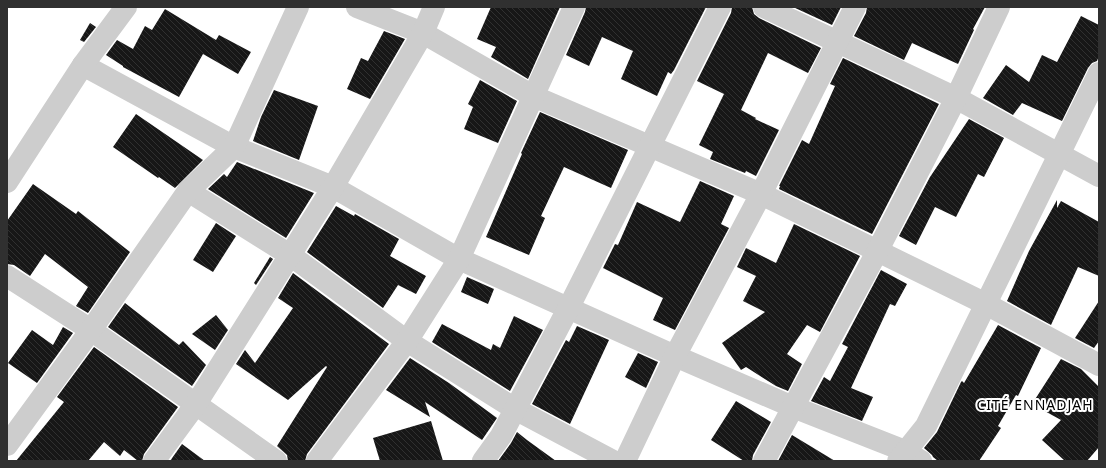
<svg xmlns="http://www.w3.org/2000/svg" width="1106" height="468" font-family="'Noto Sans',sans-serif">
<defs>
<pattern id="building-back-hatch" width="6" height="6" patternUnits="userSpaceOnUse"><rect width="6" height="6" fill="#171717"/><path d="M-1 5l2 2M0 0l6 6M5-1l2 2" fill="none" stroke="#303030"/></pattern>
</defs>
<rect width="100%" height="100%" fill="#fff"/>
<g fill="url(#building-back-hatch)">
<path d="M491,7H560L528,79L491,57L496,47L477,39Z"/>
<path d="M586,7H706L674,70L671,74L668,72L657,96L621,79L633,51L602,37L589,66L566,55L585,12Z"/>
<path d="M732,7H752L754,14L759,18L821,48L808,73L768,53L741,110L756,118L755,119L779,130L756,176L746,171L745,173L710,159L713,152L699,145L724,94L697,81L731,13Z"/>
<path d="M793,7H841L832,25Z"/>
<path d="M867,7H985L973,29L974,30L958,64L912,43L904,60L854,36L866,13Z"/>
<path d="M165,9L216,40L219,35L251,52L238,74L203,54L179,97L123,67V66L106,55L117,40L133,49L145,26L152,30Z"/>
<path d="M1081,16L1099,25V56L1097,61L1092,63L1088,68L1062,121L1022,103L1013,115L983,98L1006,65L1029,82L1042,55L1057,62Z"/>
<path d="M90,23L96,27L84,42L80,40Z"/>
<path d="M384,31L405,39L370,99L347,89L361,58L368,61Z"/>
<path d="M843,58L939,104L872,234L779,189L780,186H779L802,140L809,144L835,86L830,84Z"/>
<path d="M480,80L517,101L498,143L464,129L473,107L468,104Z"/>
<path d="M274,90L318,106L299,160L253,141L261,117Z"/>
<path d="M540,112L628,150L611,188L564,167L541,216L545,218L529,255L486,237L522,154L521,153Z"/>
<path d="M136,114L203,160L175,188L159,177L158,178L113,147Z"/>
<path d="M969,119L1004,138L984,177L978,174L956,217L935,207L916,245L899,236L930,177Z"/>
<path d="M237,162L314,193L286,238L208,189L224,174L227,177Z"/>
<path d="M700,181L734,196L721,224L729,228L675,330L653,320L663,298L603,268L615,244L618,245L637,202L680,222Z"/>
<path d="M33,184L76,214L78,211L130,252L88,313L76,306L88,287L45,254L30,276L14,265L7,264V221Z"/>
<path d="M1057,200V208L1061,201L1099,222V276L1078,267L1051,325L1007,301L1029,251Z"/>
<path d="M336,206L354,216L355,214L399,239L390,256L426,276L416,294L398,285L383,308L307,252Z"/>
<path d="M216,223L236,236L213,272L193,260Z"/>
<path d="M794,224L860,256L820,332L807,325L787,354L802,364L788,391L776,386L746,367L741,370L722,343L765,312L743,301L756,276L737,267L746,248L776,263Z"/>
<path d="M270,257L273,259L256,285L254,283Z"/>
<path d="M881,270L907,284L895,306L890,304L851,388L873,397L862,421L811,401L824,377L830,381L848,347L842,344Z"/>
<path d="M293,273L389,344L307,454L305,461H288L287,455L277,446L327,367L326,366L288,400L236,364L245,350L255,363L293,308L278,298Z"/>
<path d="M467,277L494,289L488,304L461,292Z"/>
<path d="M1099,301V341L1094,348L1075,338Z"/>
<path d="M125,303L179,345L183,341L206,365L192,386L108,327Z"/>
<path d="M216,315L228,330L215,350L192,334Z"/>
<path d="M514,316L543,330L510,391L432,342L442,324L491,350L493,344L500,348Z"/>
<path d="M998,325L1041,348L1018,396L1016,395L998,426L1001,428L979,461H938L933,457L932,455L924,448L937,432L961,382L962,381L964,383Z"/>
<path d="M577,326L609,340L570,424L532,404L566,340L569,342Z"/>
<path d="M63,327L73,333L37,383L8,363L32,330L53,345Z"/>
<path d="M94,347L178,407L144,454L142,461H138L124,450L120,456L104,442L88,461H16L64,402L57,397Z"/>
<path d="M638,353L658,362L646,388L625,377Z"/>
<path d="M410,358L449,383L497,418L482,440L425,402L430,417L386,390Z"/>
<path d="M1061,359L1081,369L1099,387V447L1087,461H1065L1042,440L1061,420L1032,404Z"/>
<path d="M736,401L771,422L753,455L752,461H744L711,440Z"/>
<path d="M431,421L443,461H380L373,438Z"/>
<path d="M517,432L527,440L556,461H498L511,443Z"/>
<path d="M792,435L835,461H778Z"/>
<path d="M182,444L205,461H170Z"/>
</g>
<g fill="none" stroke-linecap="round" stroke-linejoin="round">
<g stroke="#cdcdcd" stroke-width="22">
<path d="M357,7L423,33L533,96L761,194L986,304L1099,365"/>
<path d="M764,7L956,98L1099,176"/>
<path d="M83,65L234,147L333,187L459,259L675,356L793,407L905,451L921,461"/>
<path d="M7,182L83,65L126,7"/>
<path d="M188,191L290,255L407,341L515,409L613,461"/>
<path d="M7,276L91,330L276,461"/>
<path d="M7,445L91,330L188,191L234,147L298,7"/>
<path d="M154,461L196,404L333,187L423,33L434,7"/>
<path d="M317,461L407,341L459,259L574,7"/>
<path d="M483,461L501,436L569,307L720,7"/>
<path d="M625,461L675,356L761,194L855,7"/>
<path d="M764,461L877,252L956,98L999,7"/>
<path d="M898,461L926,426L1099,73"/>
</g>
</g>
<g text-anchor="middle" stroke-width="4" stroke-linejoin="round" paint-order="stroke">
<g font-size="14" letter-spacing="1" fill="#000" stroke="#fff">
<text x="1035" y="410">CITÉ ENNADJAH</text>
</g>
</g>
<rect width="1106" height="468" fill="none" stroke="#303030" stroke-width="16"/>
</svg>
